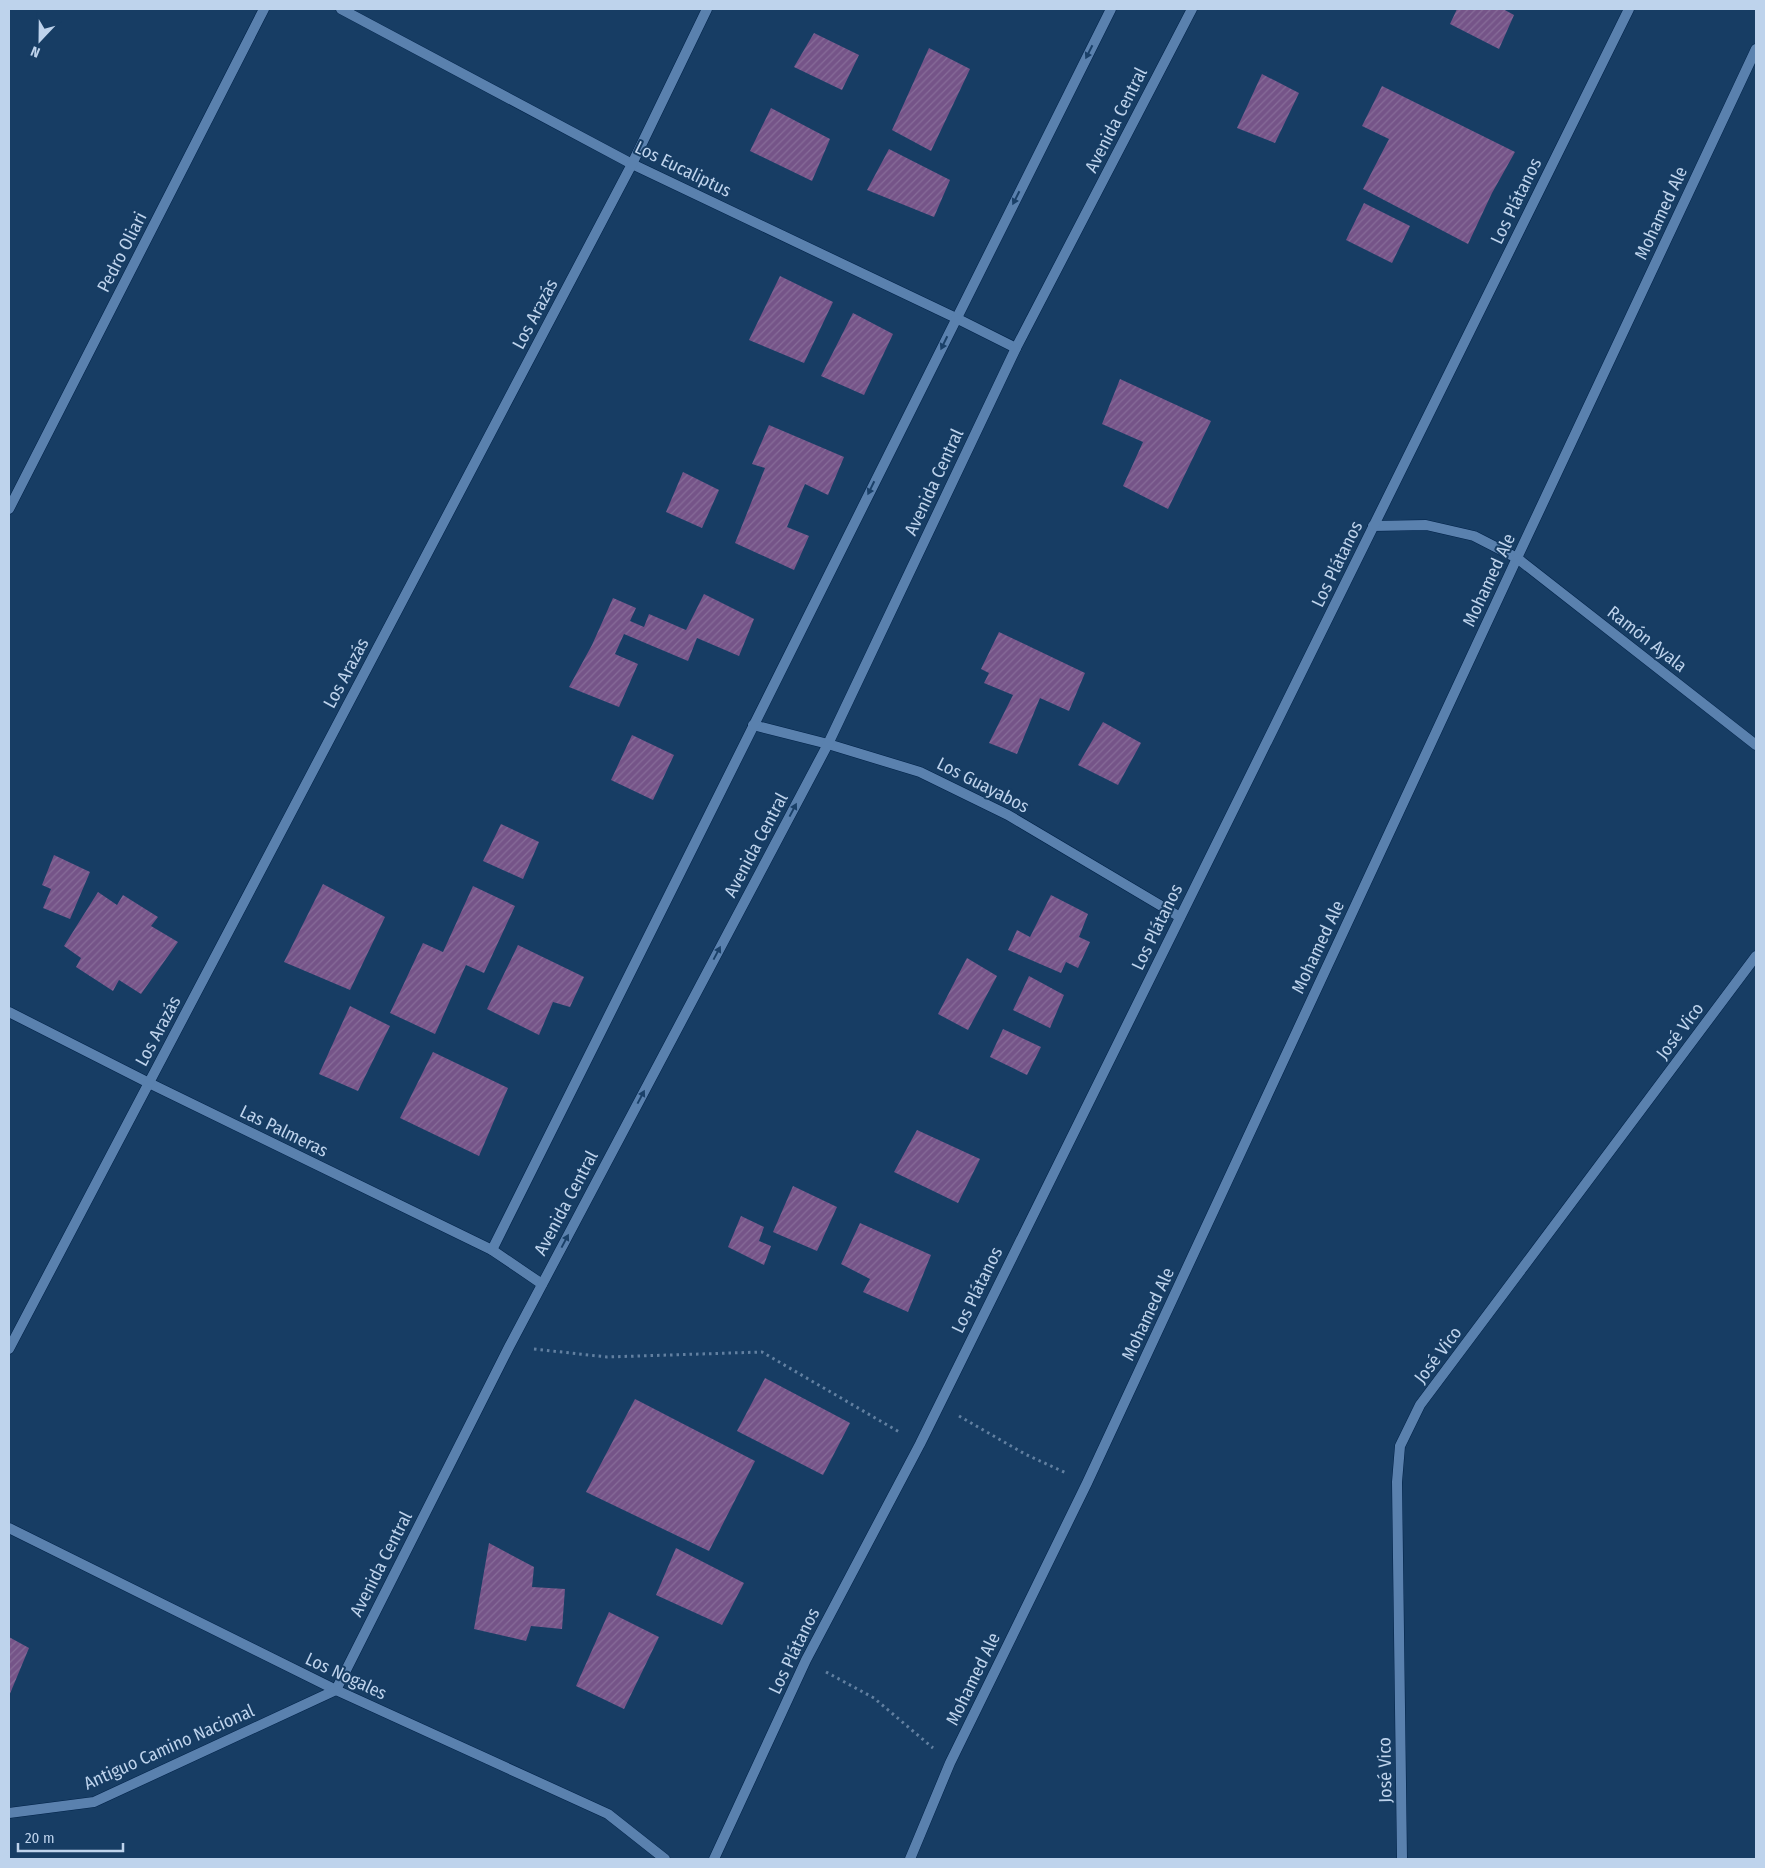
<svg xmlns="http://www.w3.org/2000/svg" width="1765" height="1868" font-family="'Fira Sans Condensed',sans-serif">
<defs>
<pattern id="building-hatch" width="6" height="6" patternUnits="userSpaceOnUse" patternTransform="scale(1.25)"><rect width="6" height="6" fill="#755488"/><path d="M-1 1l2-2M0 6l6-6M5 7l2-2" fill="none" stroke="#876c99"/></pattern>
</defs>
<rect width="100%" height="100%" fill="#173d64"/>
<g fill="url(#building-hatch)">
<path d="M1457,9H1503L1514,15L1499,49L1450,24Z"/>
<path d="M814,33L859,55L842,90L794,67Z"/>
<path d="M929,48L970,69L931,151L892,130Z"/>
<path d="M1262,74L1299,93L1275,143L1237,128Z"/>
<path d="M1382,86L1515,152L1492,193L1468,244L1363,189L1389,139L1362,126Z"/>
<path d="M771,108L830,139L812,181L750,151Z"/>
<path d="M889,149L950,180L934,217L867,190Z"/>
<path d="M1364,203L1410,226L1392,263L1346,240Z"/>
<path d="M780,276L833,302L804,363L749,340Z"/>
<path d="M853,313L893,334L864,395L821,376Z"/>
<path d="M1120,379L1211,421L1168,509L1123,486L1143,442L1102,424Z"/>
<path d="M769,425L844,457L828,495L805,484L787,527L809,536L794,570L735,543L765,468L752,464Z"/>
<path d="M683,472L719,490L702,528L666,512Z"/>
<path d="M704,594L754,619L739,656L697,638L688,661L624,634L615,654L638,664L619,707L569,687L592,645L613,598L636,608L630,621L644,627L649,614L686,630Z"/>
<path d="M999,632L1085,673L1069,711L1040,698L1017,754L989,743L1013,695L984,683L989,673L981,669Z"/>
<path d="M1103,722L1141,743L1118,785L1078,765Z"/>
<path d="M632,735L674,755L653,800L611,780Z"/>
<path d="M501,824L539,842L523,879L483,861Z"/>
<path d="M54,855L90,872L70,919L43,908L51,889L42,885Z"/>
<path d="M323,884L385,917L350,990L284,962Z"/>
<path d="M473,886L515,906L484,973L466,965L435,1034L390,1013L423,943L443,952Z"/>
<path d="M98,892L117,905L123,895L158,917L151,926L178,942L141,994L119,980L113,991L76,967L81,958L64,946Z"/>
<path d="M1051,895L1088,914L1079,937L1090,942L1078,968L1066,962L1061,973L1008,950L1017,930L1030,937Z"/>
<path d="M518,945L584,977L570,1007L553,1002L539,1035L487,1009Z"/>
<path d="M967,958L997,976L968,1030L938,1014Z"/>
<path d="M1029,976L1064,995L1050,1028L1013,1010Z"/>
<path d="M350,1006L390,1026L358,1091L319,1074Z"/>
<path d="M1003,1029L1041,1047L1027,1075L990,1057Z"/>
<path d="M433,1052L508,1088L479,1156L400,1118Z"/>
<path d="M917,1130L980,1159L958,1203L894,1172Z"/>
<path d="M793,1186L837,1207L817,1251L773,1232Z"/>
<path d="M741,1216L764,1227L759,1241L771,1246L764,1265L728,1247Z"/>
<path d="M860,1223L931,1255L908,1312L863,1292L870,1279L841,1264Z"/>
<path d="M765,1378L850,1423L823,1475L737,1431Z"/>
<path d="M635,1399L755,1461L709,1551L586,1492Z"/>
<path d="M489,1543L534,1567L532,1587L565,1589L562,1629L531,1626L526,1641L474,1629Z"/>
<path d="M676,1548L744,1583L722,1625L656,1595Z"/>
<path d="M609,1612L659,1637L624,1709L576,1686Z"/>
<path d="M9,1637L29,1648L9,1696Z"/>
</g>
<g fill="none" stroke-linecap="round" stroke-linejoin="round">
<defs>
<g id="street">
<path d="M341,9L632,164L956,318L1016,348"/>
<path d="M9,509L264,9"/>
<path d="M1373,526L1426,525L1474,536L1517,558L1756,745"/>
<path d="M753,725L828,744L920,772L1008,815L1180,917"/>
<path d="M9,1012L149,1083L492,1250L542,1284"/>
<path d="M492,1250L1111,9"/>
<path d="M9,1349L632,164L707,9"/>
<path d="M9,1528L336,1690L608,1814L665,1859"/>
<path d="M9,1813L94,1802L336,1690L509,1347L828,744L1016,348L1192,9"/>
<path d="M714,1859L806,1660L920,1444L1629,9"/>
<path d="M910,1859L950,1763L1087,1483L1517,558L1756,49"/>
<path d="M1402,1859L1397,1482L1400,1446L1420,1405L1756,956"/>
</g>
</defs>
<use href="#street" stroke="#002248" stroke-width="11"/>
<g stroke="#6280a1" stroke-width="3" stroke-dasharray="2.5 4" stroke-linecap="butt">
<path d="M534,1349L607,1357L762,1352L901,1433"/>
<path d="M959,1416L1025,1454L1066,1473"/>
<path d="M826,1672L874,1698L933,1748"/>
</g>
<use href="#street" stroke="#5a81ae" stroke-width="10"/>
</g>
<defs><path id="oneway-solid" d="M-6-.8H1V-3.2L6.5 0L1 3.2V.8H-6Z" transform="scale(1.25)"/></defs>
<g fill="#1a4068">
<use href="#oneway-solid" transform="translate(1089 52) rotate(117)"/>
<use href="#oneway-solid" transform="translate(1016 198) rotate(117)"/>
<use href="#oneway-solid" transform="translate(944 343) rotate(116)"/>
<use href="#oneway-solid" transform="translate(871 488) rotate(116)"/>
<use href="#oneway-solid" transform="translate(793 810) rotate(-62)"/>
<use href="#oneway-solid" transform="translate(717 953) rotate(-62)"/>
<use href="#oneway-solid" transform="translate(641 1097) rotate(-62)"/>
<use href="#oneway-solid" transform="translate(565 1241) rotate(-62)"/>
</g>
<g text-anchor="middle" stroke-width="4" stroke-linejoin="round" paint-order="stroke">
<g font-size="18" fill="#bed3ec" stroke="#173d64">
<text transform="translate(1116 120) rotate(-63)" y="6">Avenida Central</text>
<text transform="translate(683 169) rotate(26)" y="6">Los Eucaliptus</text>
<text transform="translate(1516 201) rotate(-64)" y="6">Los Plátanos</text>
<text transform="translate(1661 213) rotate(-65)" y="6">Mohamed Ale</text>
<text transform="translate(122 252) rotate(-63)" y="6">Pedro Oliari</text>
<text transform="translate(535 314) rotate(-62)" y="6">Los Arazás</text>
<text transform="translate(934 482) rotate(-65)" y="6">Avenida Central</text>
<text transform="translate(1337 564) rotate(-64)" y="6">Los Plátanos</text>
<text transform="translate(1489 580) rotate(-65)" y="6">Mohamed Ale</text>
<text transform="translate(1647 639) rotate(38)" y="6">Ramón Ayala</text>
<text transform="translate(346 673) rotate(-62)" y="6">Los Arazás</text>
<text transform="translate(983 785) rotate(27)" y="6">Los Guayabos</text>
<text transform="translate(756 845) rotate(-62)" y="6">Avenida Central</text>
<text transform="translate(1157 927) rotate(-64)" y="6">Los Plátanos</text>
<text transform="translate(1318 947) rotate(-65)" y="6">Mohamed Ale</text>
<text transform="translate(158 1031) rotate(-62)" y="6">Los Arazás</text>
<text transform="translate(1680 1031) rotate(-53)" y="6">José Vico</text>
<text transform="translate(284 1131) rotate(26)" y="6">Las Palmeras</text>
<text transform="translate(566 1203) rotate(-62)" y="6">Avenida Central</text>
<text transform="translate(977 1290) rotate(-64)" y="6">Los Plátanos</text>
<text transform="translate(1148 1314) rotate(-65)" y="6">Mohamed Ale</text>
<text transform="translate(1438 1355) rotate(-53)" y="6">José Vico</text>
<text transform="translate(381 1564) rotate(-63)" y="6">Avenida Central</text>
<text transform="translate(794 1651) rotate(-64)" y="6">Los Plátanos</text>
<text transform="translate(346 1676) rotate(25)" y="6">Los Nogales</text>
<text transform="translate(973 1679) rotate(-64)" y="6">Mohamed Ale</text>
<text transform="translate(169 1747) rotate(-24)" y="6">Antiguo Camino Nacional</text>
<text transform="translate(1385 1770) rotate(-91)" y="6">José Vico</text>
</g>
</g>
<rect width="1765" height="1868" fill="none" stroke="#bed3ec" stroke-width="20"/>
<g transform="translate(40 40) rotate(202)" stroke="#173d64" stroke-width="4" paint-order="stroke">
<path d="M0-4L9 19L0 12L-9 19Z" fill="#bed3ec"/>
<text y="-8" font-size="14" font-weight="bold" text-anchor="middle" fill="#bed3ec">N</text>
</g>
<path d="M18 1843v8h105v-8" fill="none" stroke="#bed3ec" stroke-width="2.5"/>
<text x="25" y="1843" font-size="15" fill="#bed3ec" stroke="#173d64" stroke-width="4" paint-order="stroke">20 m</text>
</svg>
